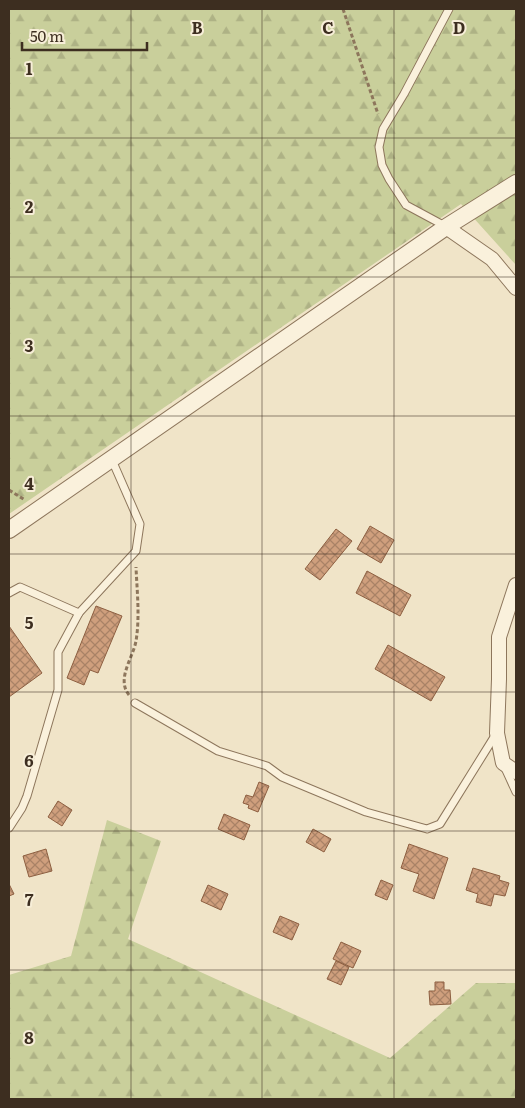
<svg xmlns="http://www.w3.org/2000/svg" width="525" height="1108" font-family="Literata,serif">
<defs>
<pattern id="forest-firs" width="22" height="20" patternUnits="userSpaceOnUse" patternTransform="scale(1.25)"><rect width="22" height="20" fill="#c9cf9b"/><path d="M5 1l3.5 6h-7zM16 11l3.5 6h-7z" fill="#aeb285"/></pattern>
<pattern id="building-cross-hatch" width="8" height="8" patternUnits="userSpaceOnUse" patternTransform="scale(1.25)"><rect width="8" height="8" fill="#cf9f7d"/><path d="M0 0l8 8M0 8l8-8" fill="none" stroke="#a98266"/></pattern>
</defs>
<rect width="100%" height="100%" fill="#f0e4c8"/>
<g fill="url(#forest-firs)">
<path d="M9,9H516V265L461,204L9,514Z"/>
<path d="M107,820L161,841L128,939L390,1058L476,983H516V1099H9V975L71,956Z"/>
</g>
<g fill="url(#building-cross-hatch)" stroke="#8d5f41">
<path d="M370,526L394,540L381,563L357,549Z"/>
<path d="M336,529L352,541L320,580L305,569Z"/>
<path d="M367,571L411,595L400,616L356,593Z"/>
<path d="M96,606L122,616L98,673L90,670L84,685L67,678Z"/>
<path d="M9,626L42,673L9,697Z"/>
<path d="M388,645L445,677L431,701L375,669Z"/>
<path d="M259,782L269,786L258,812L248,808L249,805L243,803L246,795L253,797Z"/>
<path d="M58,801L72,810L62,826L48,817Z"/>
<path d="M224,814L250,825L244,840L218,829Z"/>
<path d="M313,829L331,839L324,852L306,842Z"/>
<path d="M409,844L448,858L434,899L413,891L419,874L401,868Z"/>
<path d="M46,849L52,871L29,877L23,856Z"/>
<path d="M473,868L500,876L499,880L509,883L505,896L494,894L491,906L476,902L478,894L466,890Z"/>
<path d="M381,880L393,885L387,900L375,895Z"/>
<path d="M9,884L14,894L9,896Z"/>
<path d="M208,885L228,894L221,910L201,901Z"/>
<path d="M280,916L299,924L292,940L273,932Z"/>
<path d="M341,942L361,951L353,968L333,959Z"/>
<path d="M336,961L349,967L341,985L327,979Z"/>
<path d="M435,982H444V990H450L451,1004L430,1005L429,991H435Z"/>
</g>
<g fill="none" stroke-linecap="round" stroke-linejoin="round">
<defs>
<g id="service">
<path d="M445,226L406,205L389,179L382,165L379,147L383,129L404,94L449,9"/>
<path d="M9,593L20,587L79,613"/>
<path d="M135,703L218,751L267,766L282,777L366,812L427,829L440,824L496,734"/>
<path d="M505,768L516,792"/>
<path d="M9,828L22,808L27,796L58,690V652L79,613L136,551L140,524L112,460"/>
</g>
<g id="minor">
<path d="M446,227L492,259L516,288"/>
<path d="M516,585L499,637V679L497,733L503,763L516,772"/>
</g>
<path id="tertiary" d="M9,530L446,227L516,183"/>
</defs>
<use href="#service" stroke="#8d765c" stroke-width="9"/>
<use href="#minor" stroke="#8d765c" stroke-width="16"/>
<use href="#tertiary" stroke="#8d765c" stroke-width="18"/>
<g stroke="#8d765c" stroke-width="3" stroke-dasharray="4 2.5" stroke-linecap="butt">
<path d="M343,9L378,114"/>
<path d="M9,490L25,500"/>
<path d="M129,695C116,679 133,658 136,641C140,617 137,591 136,567"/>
</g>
<use href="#service" stroke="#faf1dc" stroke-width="7"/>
<use href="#minor" stroke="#faf1dc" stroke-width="14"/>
<use href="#tertiary" stroke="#faf1dc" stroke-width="16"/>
</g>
<path fill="none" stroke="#3d2e20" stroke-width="1" stroke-opacity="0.55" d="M131,9V1099M262,9V1099M394,9V1099M9,138H516M9,277H516M9,416H516M9,554H516M9,692H516M9,831H516M9,970H516"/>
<g font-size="16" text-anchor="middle" font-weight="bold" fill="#3d2e20" stroke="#f7eed8" stroke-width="4" stroke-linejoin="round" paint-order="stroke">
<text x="197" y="34">B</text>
<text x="328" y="34">C</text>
<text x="459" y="34">D</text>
<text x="29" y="75">1</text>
<text x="29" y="213">2</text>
<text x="29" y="352">3</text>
<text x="29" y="490">4</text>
<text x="29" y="629">5</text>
<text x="29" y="767">6</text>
<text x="29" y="906">7</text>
<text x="29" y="1044">8</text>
</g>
<rect width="525" height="1108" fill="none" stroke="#3d2e20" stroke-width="20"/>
<path d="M22 42v8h125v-8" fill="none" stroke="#3d2e20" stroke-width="2.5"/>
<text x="30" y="42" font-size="15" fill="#3d2e20" stroke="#f7eed8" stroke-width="4" paint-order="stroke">50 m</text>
</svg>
